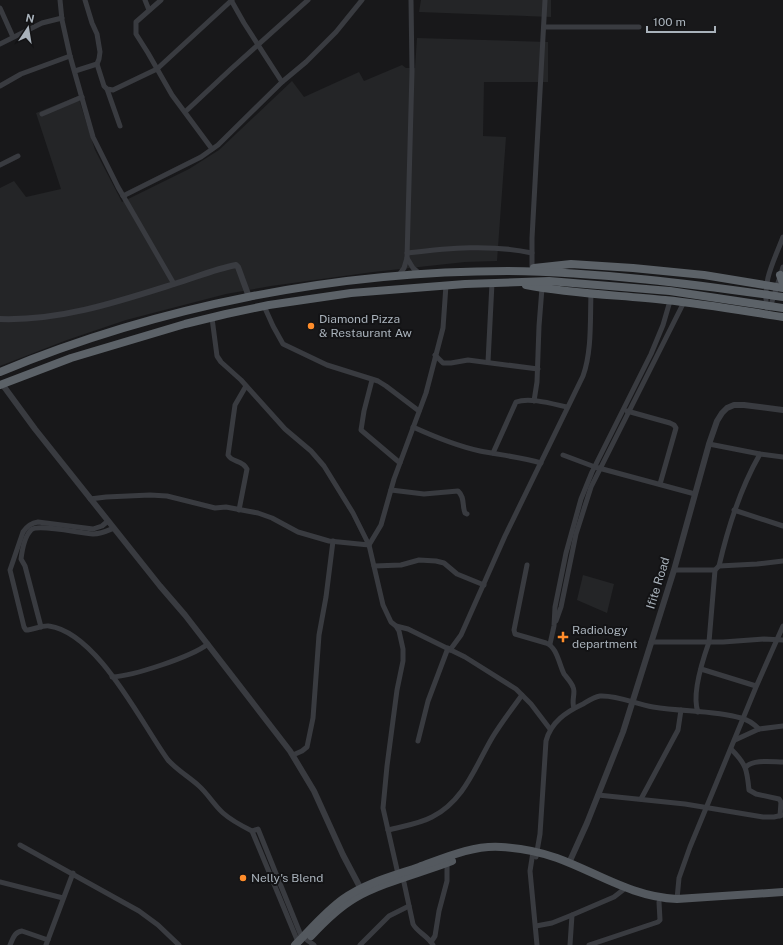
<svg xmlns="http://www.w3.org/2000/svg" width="783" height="945" font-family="'Public Sans',sans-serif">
<rect width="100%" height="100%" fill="#18181a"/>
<g fill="#242527">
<path d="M421,0H551V17L419,12Z"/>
<path d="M417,38L548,42V82H484L483,136L506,137L497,261L465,262L373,272L271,286L226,294L126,320L67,340L0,366V188L14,181L26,197L61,189L36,113L78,96L95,150L122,202L189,169L219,150L292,81L304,97L359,72L364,81L402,65L406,68H415Z"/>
<path d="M583,575L614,584L607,613L577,600Z"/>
</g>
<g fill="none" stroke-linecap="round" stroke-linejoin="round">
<g stroke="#393b40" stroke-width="5">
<path d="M60,0L62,20L70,56L93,137L118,187L174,284"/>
<path d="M85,0L92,23L97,34L100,52L99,59L97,64L104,86L107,89L113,90L157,69L232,0"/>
<path d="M145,0L149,10"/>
<path d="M161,0L136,22V34L148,53L172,95L212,149"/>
<path d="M231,0L244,23L282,82"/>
<path d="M0,8L13,37"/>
<path d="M544,27H639"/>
<path d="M0,44L42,23L62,18"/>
<path d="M75,71L97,64"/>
<path d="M0,86L21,74L70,56"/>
<path d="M107,89L120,126"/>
<path d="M185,112L231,69L308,0"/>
<path d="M42,114L82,97"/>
<path d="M0,165L18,156"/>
<path d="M123,196L201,157L218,145L282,82L306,62L336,32L362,0"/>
<path d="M407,253C449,248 491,244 532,253"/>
<path d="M407,258L413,268L420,274"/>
<path d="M532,268V238L545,0"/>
<path d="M399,275L404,268L407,258L412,71L411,0"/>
<path d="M264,306L273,326L283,344L327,365L378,381L386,386L419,411"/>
<path d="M767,308C762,281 774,261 783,237"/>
<path d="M770,308L783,267"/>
<path d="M212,318L217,356L221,362L241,380L285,429L311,451L324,466L353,513L369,545L383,605L391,622L396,626L399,631L403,649V661L397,690L387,766L383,808L398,874"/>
<path d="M435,355L443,363H451L468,360L538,369"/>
<path d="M488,362L492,283"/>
<path d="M372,380L364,411L361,430L400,463"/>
<path d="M534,401L537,382L539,326L542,288"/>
<path d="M627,411L670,423L674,425L676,428L660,484"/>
<path d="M413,427C435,437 457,446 480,451C500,455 521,457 541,463"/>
<path d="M709,444L760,454L783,457"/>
<path d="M493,453L516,402C530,397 553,404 567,407"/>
<path d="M563,455L595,467L695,494"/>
<path d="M391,490L424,494L458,491C465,497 462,506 465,513L467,514"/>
<path d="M90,499L106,497L150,495L167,496L215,508L226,507L258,513L272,518L298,532L329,541L369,545L381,525L394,479L426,393L443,328L446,285"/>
<path d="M239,510L247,469C242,459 232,463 228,455L235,405L246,386"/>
<path d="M734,510L783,526"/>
<path d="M108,521L102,526L93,529L38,522C31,523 27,526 23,532L10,570L24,627L26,630H28C35,629 43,625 49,626C98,633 141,723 168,760C177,770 189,777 199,786C208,794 214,805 223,813C232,821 242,826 252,831L258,829L302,938"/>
<path d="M527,565L514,630L515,634L546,643C557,647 559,664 564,674C567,678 571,682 573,687C576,693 571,700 574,708"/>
<path d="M374,566L401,565L419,560L436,561L444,563L457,574L484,585"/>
<path d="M719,566C728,527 740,489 760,454"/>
<path d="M674,570H715L719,566L757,564L783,561"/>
<path d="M556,621L561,607L576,534L591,487L684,302"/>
<path d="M396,626L408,629L465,657L516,689L531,704L550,729"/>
<path d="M41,627L25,566L21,559C22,551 25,536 31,530C38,523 82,534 93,534C101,534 107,531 114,528"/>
<path d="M651,642H723L764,639L783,640"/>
<path d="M550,644L554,626L555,607L566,553L581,499L592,472L651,354L663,325L670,301"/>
<path d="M450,650L461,635L505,536L583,376C592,351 590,320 591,293"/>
<path d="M701,669L756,686"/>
<path d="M112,677C133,676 191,657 208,644"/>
<path d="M698,712C691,694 703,659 709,642L715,570"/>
<path d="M735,740L759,729L783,726"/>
<path d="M418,741L428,701L448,648"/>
<path d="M731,749C746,764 747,769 749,790L756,794L779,799L781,802L780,816"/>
<path d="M293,755L302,751L307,747L313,718L319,635L326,597L333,541"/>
<path d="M746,767C753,759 773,762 783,762"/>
<path d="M598,795L685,804L763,817H774L783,815"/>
<path d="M641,799L678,730L681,710"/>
<path d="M388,830C403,826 419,824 432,817C464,801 475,767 492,738C501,723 512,709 522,695"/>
<path d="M252,831L298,942"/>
<path d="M20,845L139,911L158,925L179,945"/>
<path d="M533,852L530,871L537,945"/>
<path d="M536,857L540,834L546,741C551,722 566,712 583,704C588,701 594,697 600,696C618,695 635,704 653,707C683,712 713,710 741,718C749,720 754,724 759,729"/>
<path d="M403,878L413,924C417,932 428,936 433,945"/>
<path d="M0,882L63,898"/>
<path d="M677,899L679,878L690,847L756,687L783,626"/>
<path d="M536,926L552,923L572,915"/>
<path d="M307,940L314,945"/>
<path d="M431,942L435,936L439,911L447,881V863"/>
<path d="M10,945C13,939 14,932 22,931L48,940"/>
<path d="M46,945L73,873"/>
<path d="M360,945L389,916L409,906"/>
<path d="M570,945L572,915L614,897L623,890"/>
<path d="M589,945L658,922L660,920L659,902"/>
</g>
<g stroke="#393b40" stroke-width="6">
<path d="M0,319C60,321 117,302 174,284C194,278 215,269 236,265L238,267L249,297"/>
<path d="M2,384L35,429L160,586L185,615L290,751L314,791L343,855L362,891"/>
<path d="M569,863L587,823L623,732L674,570L709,444L717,421L722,413L727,408L734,405H744L783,410"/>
</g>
<g stroke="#54595f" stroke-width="8">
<path d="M311,936C324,922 338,908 355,898C383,882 421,873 452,861"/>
<path d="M295,945C311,929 325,912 343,899C365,883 393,876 419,867C444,858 473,845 501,847C519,848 540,852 557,858C598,873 632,897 677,899L783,892"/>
</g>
<g stroke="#5c6268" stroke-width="8">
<path d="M534,268L571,264L633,268L704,275L783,288"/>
<path d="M780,275L783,283"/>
<path d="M526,285C572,294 619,295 665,300C705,304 744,311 783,317"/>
<path d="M0,372C158,306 337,271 508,271C600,272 692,284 783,297"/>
<path d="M0,385L71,358L185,324L226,314L269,305L351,293L465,284L549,281L670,291L783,308"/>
</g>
</g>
<g fill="#ff8d2b" stroke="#131315" stroke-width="1.5">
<circle cx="311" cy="326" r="4"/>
<path d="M561 631h4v4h4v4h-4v4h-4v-4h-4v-4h4z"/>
<circle cx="243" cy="878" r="4"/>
</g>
<g text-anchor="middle" stroke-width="4" stroke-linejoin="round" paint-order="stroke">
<g font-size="12" fill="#a9b2bb" stroke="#131315" text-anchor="start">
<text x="319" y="323">Diamond Pizza<tspan x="319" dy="14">&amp; Restaurant Aw</tspan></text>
<text x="572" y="634">Radiology<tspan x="572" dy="14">department</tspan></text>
<text x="251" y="882">Nelly's Blend</text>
</g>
<g font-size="12" fill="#a9b2bb" stroke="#131315">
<text transform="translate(658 583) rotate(-73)" y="4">Ifite Road</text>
</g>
</g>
<g transform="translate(28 28) rotate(12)" stroke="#131315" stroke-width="3" paint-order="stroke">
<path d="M0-3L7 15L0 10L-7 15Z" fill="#a9b2bb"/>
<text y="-6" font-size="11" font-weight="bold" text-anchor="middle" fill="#a9b2bb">N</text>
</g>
<path d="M647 26v6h68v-6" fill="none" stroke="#a9b2bb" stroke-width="2"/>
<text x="653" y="26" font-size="12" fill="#a9b2bb" stroke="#131315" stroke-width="3" paint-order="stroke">100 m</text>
</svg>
